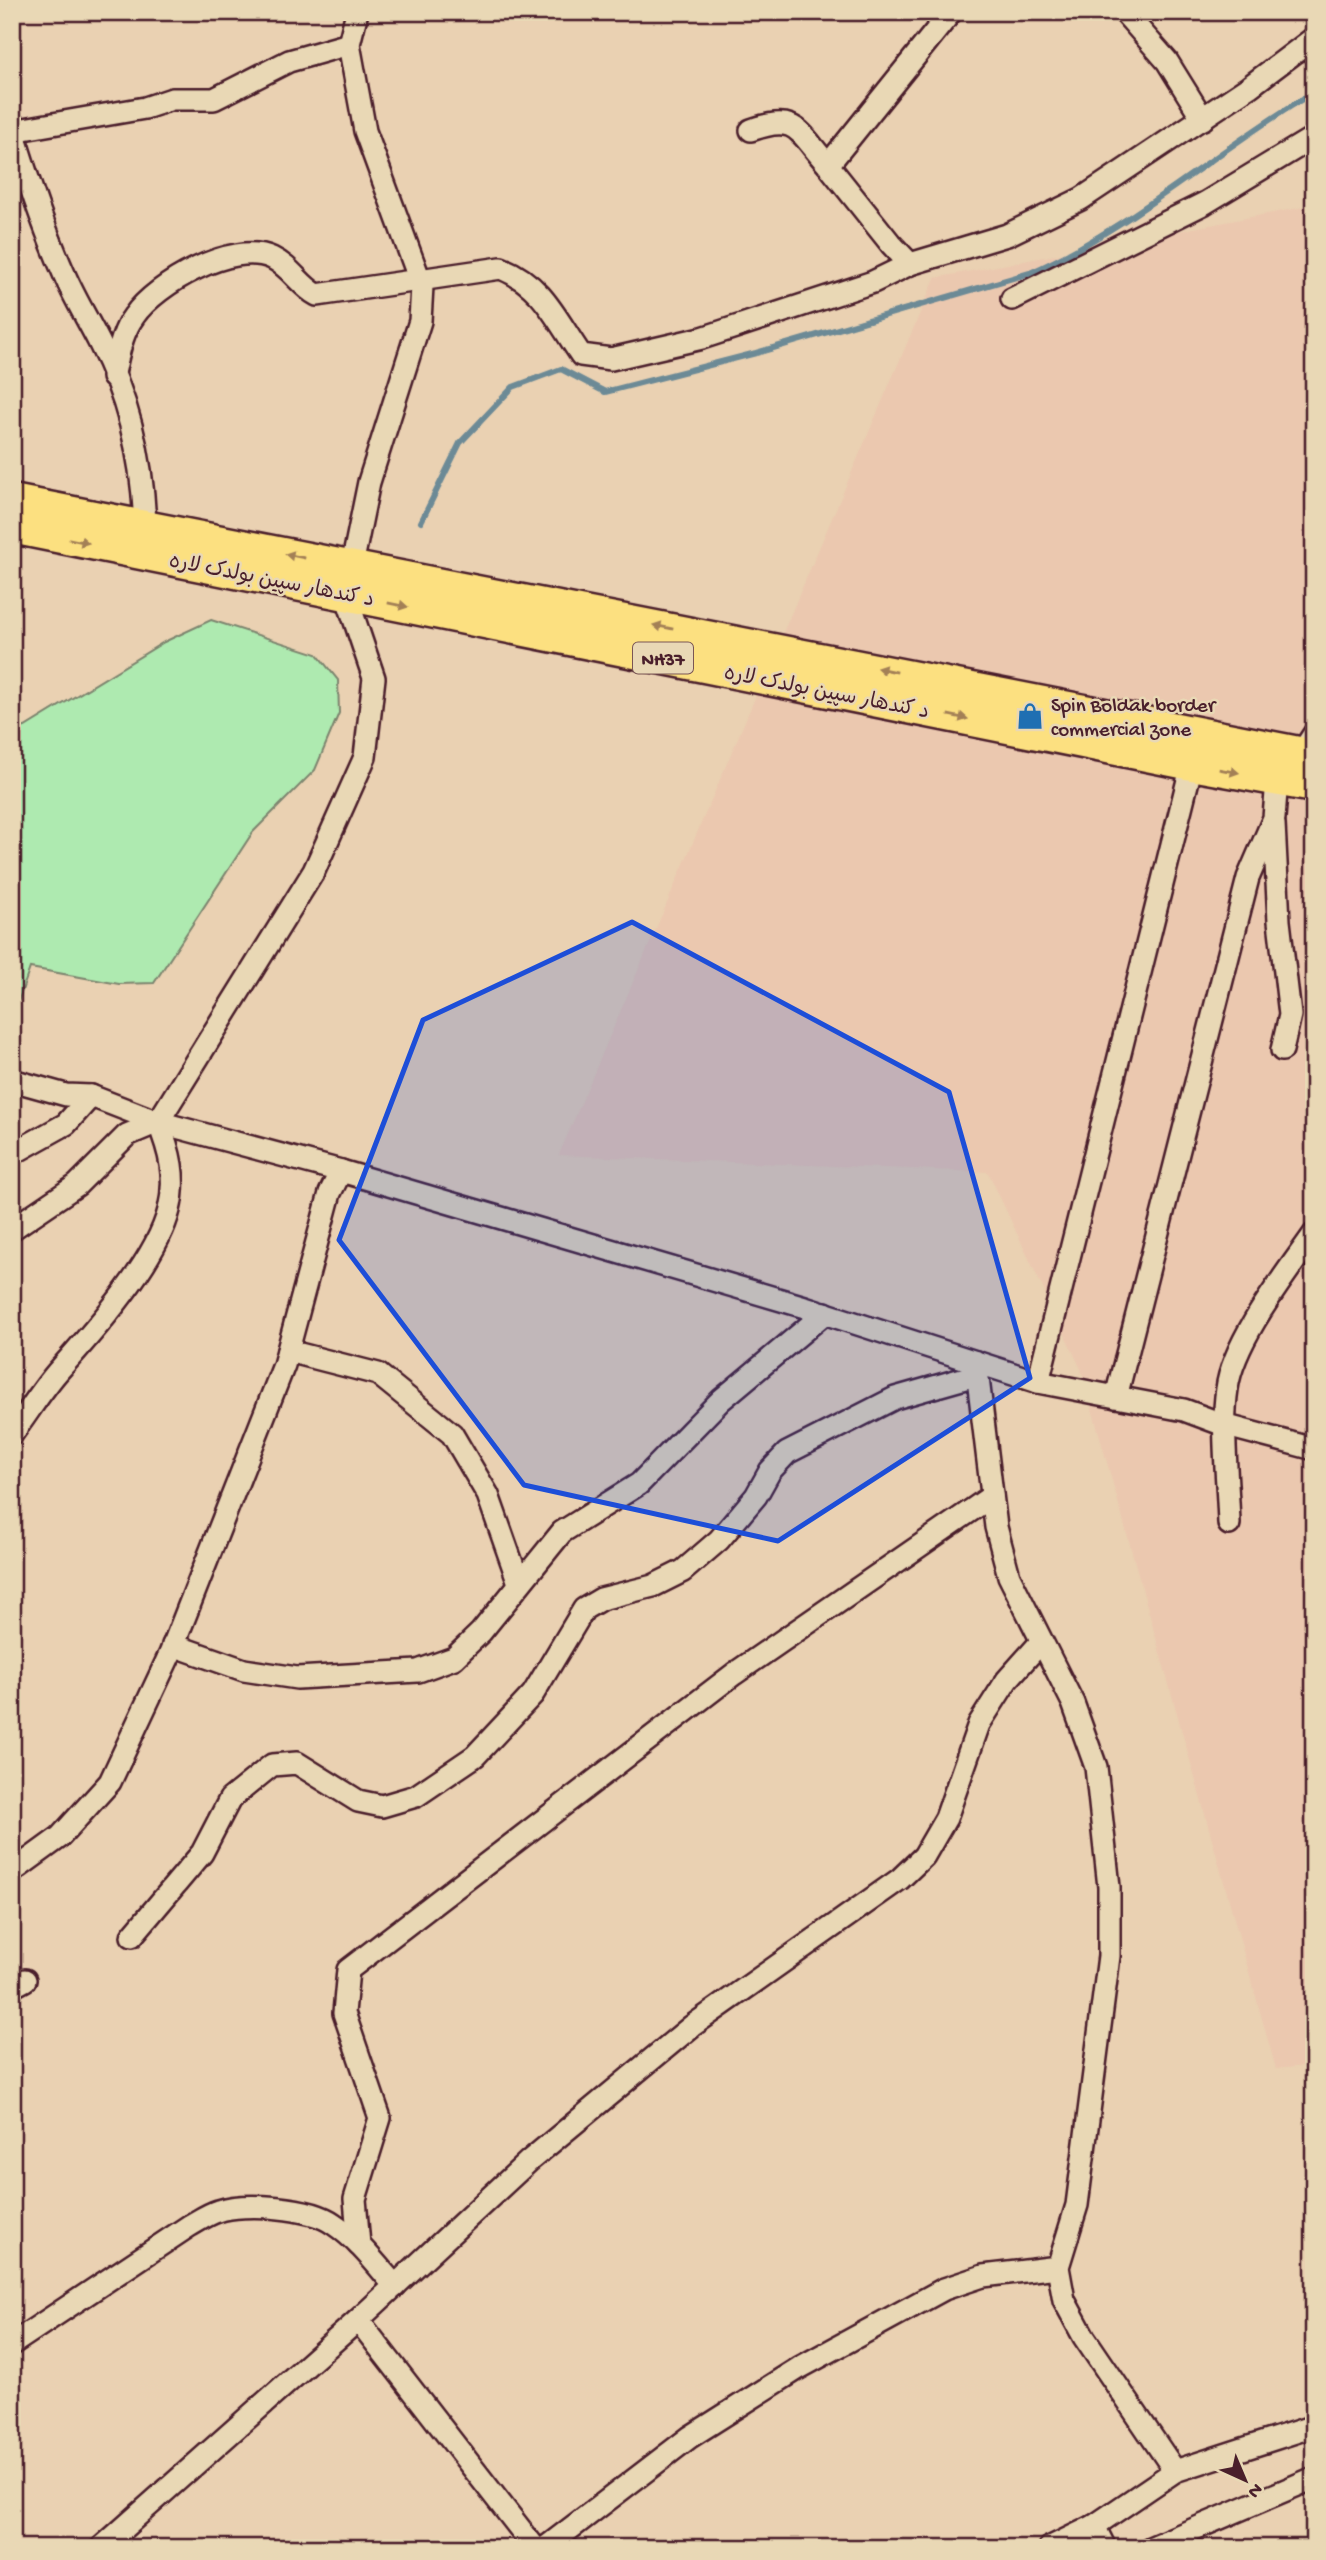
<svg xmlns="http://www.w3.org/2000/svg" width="1326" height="2560" font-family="'Gochi Hand','Playpen Sans Arabic',sans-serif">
<rect width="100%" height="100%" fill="#ead1b2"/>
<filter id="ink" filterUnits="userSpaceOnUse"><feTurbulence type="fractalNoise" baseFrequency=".0143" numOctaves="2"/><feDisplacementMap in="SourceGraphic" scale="14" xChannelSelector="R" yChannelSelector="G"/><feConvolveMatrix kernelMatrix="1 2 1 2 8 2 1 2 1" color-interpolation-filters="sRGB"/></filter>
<g filter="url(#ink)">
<path fill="#ebc8af" d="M1314,205V2065L1276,2069L1081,1369L988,1172L559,1155L935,278Z"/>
<path fill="#aeeab0" stroke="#7c846e" stroke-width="2" d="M211,620L317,654L338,680L339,713L315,770L253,832L154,983L119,984L30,968L12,1019V730L25,727L164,642Z"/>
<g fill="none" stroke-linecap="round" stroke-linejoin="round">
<path stroke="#6c8a96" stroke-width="6" d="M421,522L460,443L513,387L561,369L605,392L756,353L1030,273C1133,227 1217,149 1314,92"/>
<defs>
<g id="minor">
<path d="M1124,12L1167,61L1203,119"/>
<path d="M751,130C798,113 798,132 828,165"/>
<path d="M12,131L145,108L172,99H214L289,61L349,44"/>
<path d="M13,131C28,181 44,229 65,276C75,299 88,320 99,342C129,399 143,463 145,527"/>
<path d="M910,264L891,244L828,165L951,12"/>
<path d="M1012,299L1205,203L1314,137"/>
<path d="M113,377C118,357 121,333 134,316C156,284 233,240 272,258C291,267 300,286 317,295L501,268C543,285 556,319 581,355L611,359L702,338L873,282L910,264L1007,235L1081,199L1249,87L1314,38"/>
<path d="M1294,764L1314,734"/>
<path d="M1274,824L1279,921L1290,1015L1282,1050"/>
<path d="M12,1080L66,1095L91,1096L158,1122L341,1171L805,1307L1038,1382L1184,1410L1227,1426L1314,1449"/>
<path d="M12,1154L66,1124L91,1096"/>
<path d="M12,1229L77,1185L127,1135L158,1122L314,871L365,757L374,678L346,595L369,482L420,321L422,286L365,131L349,44L357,12"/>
<path d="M288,1351L378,1374L452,1434L488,1495L519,1583"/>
<path d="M976,1362L996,1527L1009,1576L1073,1703L1096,1767L1109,1887V1956L1077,2205L1058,2267L1064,2300L1084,2337L1175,2471"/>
<path d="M1038,1382L1192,764"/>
<path d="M1116,1397L1248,878L1274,818L1277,779"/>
<path d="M12,1434C28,1413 42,1389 60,1369C94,1331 157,1260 169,1210C177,1178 170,1151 158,1122"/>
<path d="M1229,1524C1228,1485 1221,1426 1227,1389C1233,1341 1286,1274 1314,1234"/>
<path d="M173,1645L244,1670L297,1678L418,1671L454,1658L481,1632L562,1532L639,1484L721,1400L825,1313"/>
<path d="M12,1872L60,1837L110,1782L170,1654L284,1365L330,1193L341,1171"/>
<path d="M132,1936L202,1853L230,1799L272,1765L297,1763L358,1801L382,1806L416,1796L475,1756L533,1694L584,1609L601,1599L653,1586L683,1571L719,1540L756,1496L770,1471L787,1453L895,1398L976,1375"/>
<path d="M12,1987L25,1980"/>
<path d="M359,2245L355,2199L380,2118L344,2013L348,1970L734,1674L992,1496"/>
<path d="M358,2320L535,2548"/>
<path d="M12,2344L189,2226C198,2221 208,2214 218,2211C244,2202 311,2207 334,2224C358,2240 376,2264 395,2286"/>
<path d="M1094,2526L1105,2548"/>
<path d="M101,2548L358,2320L529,2161L692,2026L900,1879L924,1856L946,1818L979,1724L1007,1680L1041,1642"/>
<path d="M545,2548L690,2437L799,2368L944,2289L983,2276L1058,2267"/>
<path d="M1049,2548L1094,2526L1175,2471L1314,2426"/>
<path d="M1150,2548L1314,2478"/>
</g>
<g id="highway">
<path d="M12,501L1314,756"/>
<path d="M12,527L1192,764L1314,786"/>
</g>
</defs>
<use href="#minor" stroke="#4a1f2b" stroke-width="26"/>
<use href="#highway" stroke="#4a1f2b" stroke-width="37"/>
<use href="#minor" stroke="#e9d8b5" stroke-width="21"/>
<use href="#highway" stroke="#fce080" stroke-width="32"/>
</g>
<defs><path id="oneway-solid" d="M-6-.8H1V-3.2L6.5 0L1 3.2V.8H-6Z" transform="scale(1.75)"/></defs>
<g fill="#a38056">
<use href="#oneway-solid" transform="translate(79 541) rotate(11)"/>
<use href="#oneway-solid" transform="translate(295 556) rotate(-169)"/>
<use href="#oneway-solid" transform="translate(398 605) rotate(11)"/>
<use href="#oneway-solid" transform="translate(663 627) rotate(-169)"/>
<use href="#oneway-solid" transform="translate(887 670) rotate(-169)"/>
<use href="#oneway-solid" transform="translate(958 717) rotate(11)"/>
<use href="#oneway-solid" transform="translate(1229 771) rotate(10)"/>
</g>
</g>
<path fill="#1d4ed8" fill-opacity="0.2" stroke="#1d4ed8" stroke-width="5" stroke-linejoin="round" d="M632,922L949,1092L1030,1378L778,1541L524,1485L339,1240L423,1020Z"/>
<defs>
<symbol id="shop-bare" viewBox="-9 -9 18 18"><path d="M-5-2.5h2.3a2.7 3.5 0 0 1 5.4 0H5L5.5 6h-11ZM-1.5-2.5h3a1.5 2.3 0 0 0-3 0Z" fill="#1f6fb2" stroke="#e9d8b5" stroke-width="2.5" paint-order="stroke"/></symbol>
</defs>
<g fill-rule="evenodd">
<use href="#shop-bare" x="1011" y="697" width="38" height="38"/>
</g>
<g text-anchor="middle" stroke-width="5" stroke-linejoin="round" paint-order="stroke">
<rect fill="#e9d8b5" stroke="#7a5654" stroke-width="2" x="633" y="642.5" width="60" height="31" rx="5"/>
<g font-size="19" font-weight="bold" fill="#4a1f2b">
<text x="663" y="665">NH37</text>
</g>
<g font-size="21" fill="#4a1f2b" stroke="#e9d8b5">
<text transform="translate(272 579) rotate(11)" y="7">د کندهار سپین بولدک لاره</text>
<text transform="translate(827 691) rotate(11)" y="7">د کندهار سپین بولدک لاره</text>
</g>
<g font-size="21" fill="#4a1f2b" stroke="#e9d8b5" text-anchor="start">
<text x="1051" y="711">Spin Boldak border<tspan x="1051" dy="24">commercial zone</tspan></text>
</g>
</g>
<rect width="1326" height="2560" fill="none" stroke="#e9d8b5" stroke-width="42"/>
<rect x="21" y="21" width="1284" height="2518" fill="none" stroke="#4a1f2b" stroke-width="2.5" filter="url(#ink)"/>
<g transform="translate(1245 2480) rotate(136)" stroke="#e9d8b5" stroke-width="5" paint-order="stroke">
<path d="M0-5L12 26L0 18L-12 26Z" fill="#4a1f2b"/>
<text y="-10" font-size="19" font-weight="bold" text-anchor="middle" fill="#4a1f2b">N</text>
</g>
</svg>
